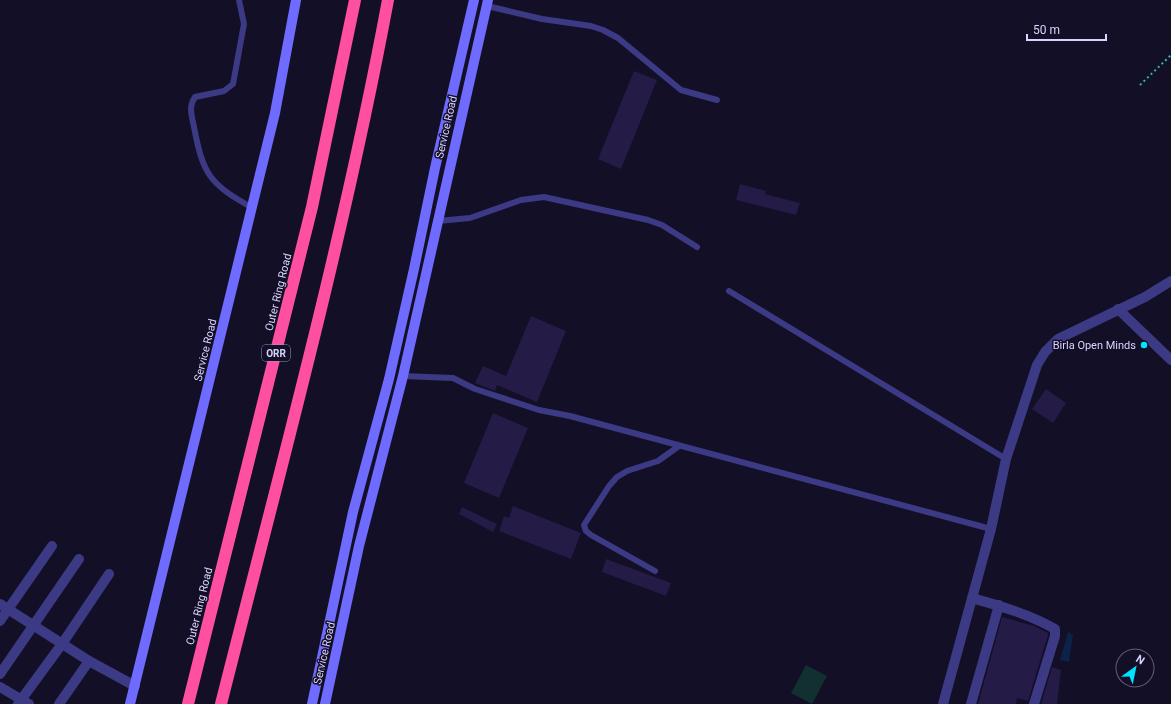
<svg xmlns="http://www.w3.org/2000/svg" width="1171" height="704" font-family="Roboto,sans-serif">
<rect width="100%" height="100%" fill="#130f26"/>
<path fill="#12302f" d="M806,665L827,676L812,704L791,693Z"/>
<path fill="#0c2248" d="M1068,632L1073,635L1069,662L1060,660Z"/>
<g fill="#241b47">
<path d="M634,71L657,80L621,169L598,159Z"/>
<path d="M740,184L766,191L765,194L800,203L796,215L736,200Z"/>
<path d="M531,316L566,331L537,402L497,385L495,391L475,383L483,366L506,376Z"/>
<path d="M1046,389L1066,403L1053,423L1032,409Z"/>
<path d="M493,413L528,428L499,498L464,483Z"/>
<path d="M513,506L581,533L571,559L499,531L504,516L509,518Z"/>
<path d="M462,507L497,524L493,532L459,514Z"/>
<path d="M606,559L671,583L666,596L602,572Z"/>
<path d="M1002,617L1034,626L1048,633V635L1028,701L1017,698L1016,704H978Z"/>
<path d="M1052,667L1061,670L1057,704H1041Z"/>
</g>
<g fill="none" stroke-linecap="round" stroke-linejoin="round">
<path stroke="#2fb8b0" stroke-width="2" stroke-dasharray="2 3" stroke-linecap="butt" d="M1140,85L1171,55"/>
<g stroke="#3d3a85" stroke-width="6">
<path d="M239,0L244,24L233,84L224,91L195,97C188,107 192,116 194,127C203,174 209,184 253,208"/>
<path d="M487,6L542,19L591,26L603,30L618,38L681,90L717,100"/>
<path d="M438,221L470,218L521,200L544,197L648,220L662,225L697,247"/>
<path d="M729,291L1006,459"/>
<path d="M403,376L453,378L475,389L539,410L570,416L991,529"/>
<path d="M655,571L591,535L586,531L584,525L609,486L617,477L627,471L658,461L679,446"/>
</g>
<g stroke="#3d3a85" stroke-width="10">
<path d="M1118,309L1171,360"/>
<path d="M972,598C1000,606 1029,614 1055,629V636L1034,704"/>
<path d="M0,604L89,661L135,686"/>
<path d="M0,621L52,546"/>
<path d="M0,674L79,559"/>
<path d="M0,687L29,704"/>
<path d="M18,704L62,644L109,574"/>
<path d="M59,704L89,661"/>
<path d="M943,704L991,529L1006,459L1037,365L1045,352L1058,339L1145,297L1171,281"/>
<path d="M971,704L999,605"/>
</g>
<g stroke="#6f6bff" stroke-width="10">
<path d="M130,704L275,113L296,0"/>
<path d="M312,704L353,512L389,379L414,269L435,168L474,0"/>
<path d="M325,704L359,546L403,376L488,0"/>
</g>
<g stroke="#ff4fa3" stroke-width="12">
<path d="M188,704L312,207L355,0"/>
<path d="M221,704C280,470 344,237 388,0"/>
</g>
</g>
<circle fill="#00e5ff" stroke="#130f26" stroke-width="1.5" cx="1144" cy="345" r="4"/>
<g text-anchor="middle" stroke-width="3" stroke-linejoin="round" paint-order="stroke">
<rect fill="#130f26" stroke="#9e99be" stroke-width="1" x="262" y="345" width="28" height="16" rx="3"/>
<g font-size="10" font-weight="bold" fill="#d9d4ff">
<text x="276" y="357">ORR</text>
</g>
<g font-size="11" fill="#d9d4ff" stroke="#130f26">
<text transform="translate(446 127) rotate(-77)" y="4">Service Road</text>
<text transform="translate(278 292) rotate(-76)" y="4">Outer Ring Road</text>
<text transform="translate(205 350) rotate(-76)" y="4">Service Road</text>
<text transform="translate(199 606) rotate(-76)" y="4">Outer Ring Road</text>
<text transform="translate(324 653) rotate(-77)" y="4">Service Road</text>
</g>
<g font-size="11" fill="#d9d4ff" stroke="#130f26" text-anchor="end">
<text x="1136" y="349">Birla Open Minds</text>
</g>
</g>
<g transform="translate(1135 668) rotate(33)"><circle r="19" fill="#130f26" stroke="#625e7d"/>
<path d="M0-3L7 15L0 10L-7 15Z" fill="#00e5ff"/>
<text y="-6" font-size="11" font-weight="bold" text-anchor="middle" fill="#d9d4ff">N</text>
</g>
<path d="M1027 34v6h79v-6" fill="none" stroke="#d9d4ff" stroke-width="2"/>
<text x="1033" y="34" font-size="12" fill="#d9d4ff" stroke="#130f26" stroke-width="3" paint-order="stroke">50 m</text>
</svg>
